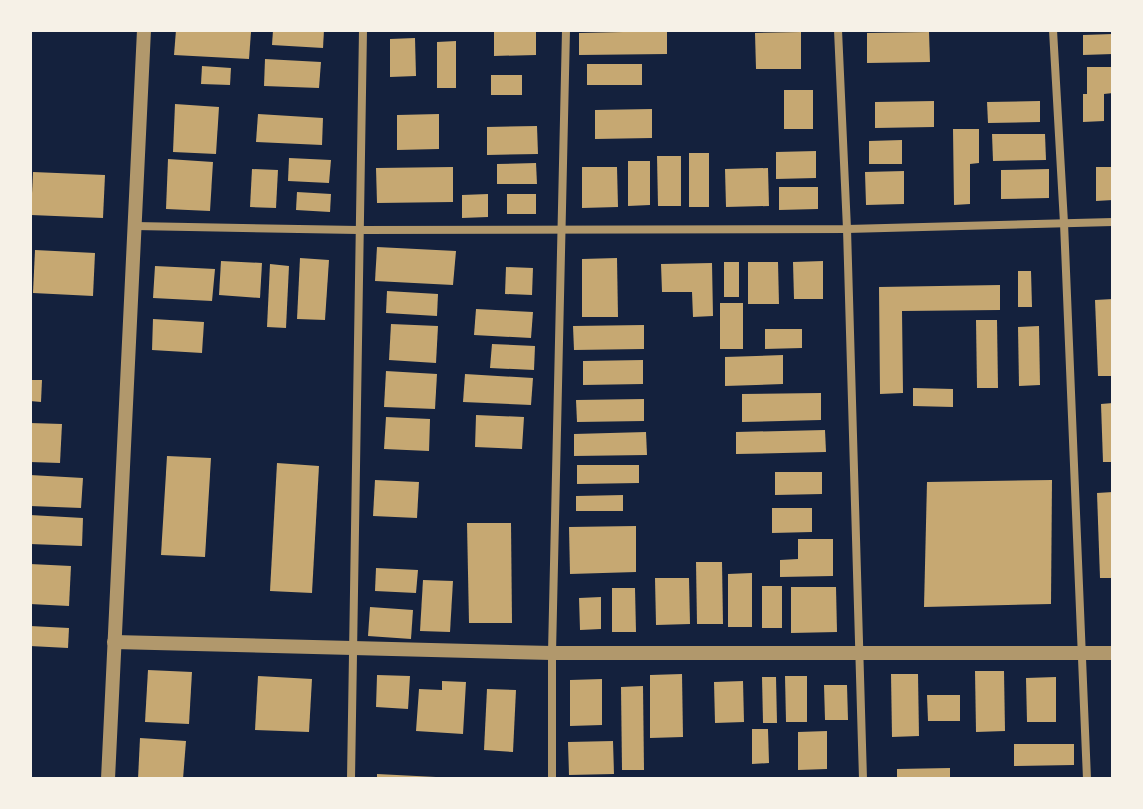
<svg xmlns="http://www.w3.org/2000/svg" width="1143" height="809" font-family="Rubik,sans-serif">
<rect width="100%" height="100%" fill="#14213d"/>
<g fill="#c6a872">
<path d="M176,30L251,32L249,59L174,55Z"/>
<path d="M273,30H324L323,48L272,45Z"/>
<path d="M536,31V55L494,56V32Z"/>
<path d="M667,31V54L579,55V33Z"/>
<path d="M801,32V69H756L755,33Z"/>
<path d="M929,32L930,62L867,63V33Z"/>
<path d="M1113,34V54L1083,55V35Z"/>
<path d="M415,38L416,76L390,77V39Z"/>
<path d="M456,41V88H437V42Z"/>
<path d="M265,59L321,62L319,88L264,86Z"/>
<rect x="587" y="64" width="55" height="21"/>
<path d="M202,66L231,68L230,85L201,84Z"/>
<path d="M1087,67H1113V93L1104,94V121L1083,122V94H1087Z"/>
<rect x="491" y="75" width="31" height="20"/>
<rect x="784" y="90" width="29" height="39"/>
<path d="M934,101V127L875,128V102Z"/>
<path d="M1040,101V122L988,123L987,102Z"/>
<path d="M175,104L219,107L216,154L173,152Z"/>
<path d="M652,109V138L595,139V110Z"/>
<path d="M258,114L323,118L322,145L256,142Z"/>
<path d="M439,114V149L397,150V115Z"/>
<path d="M537,126L538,154L487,155V127Z"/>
<path d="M953,129H979V163L970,164V204L954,205Z"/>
<path d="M992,134H1045L1046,160L993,161Z"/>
<path d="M902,140V164H869V141Z"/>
<path d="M816,151V178L776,179V152Z"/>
<rect x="689" y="153" width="20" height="54"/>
<path d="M657,156H681V206H658Z"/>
<path d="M289,158L331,160L329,183L288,181Z"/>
<path d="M168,159L213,162L210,211L166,209Z"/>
<path d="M628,161H650V205L628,206Z"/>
<path d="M536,163L537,184H497V164Z"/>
<path d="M453,167V202L377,203L376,168Z"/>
<path d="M582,167H617L618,207L582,208Z"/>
<path d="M1096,167H1113V200L1096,201Z"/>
<path d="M768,168L769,206L726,207L725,169Z"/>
<path d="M252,169L278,170L276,208L250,207Z"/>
<path d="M1049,169V198L1001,199V170Z"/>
<path d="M904,171V204L866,205L865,172Z"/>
<path d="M33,172L105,175L103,218L31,215Z"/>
<path d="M779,187H818V209L779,210Z"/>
<path d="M297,192L331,194L330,212L296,210Z"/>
<path d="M488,194V217L462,218V195Z"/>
<rect x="507" y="194" width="29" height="20"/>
<path d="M377,247L456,251L453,285L375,281Z"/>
<path d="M35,250L95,253L93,296L33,293Z"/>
<path d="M300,258L329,260L325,320L297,319Z"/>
<path d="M617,258L618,317H582V259Z"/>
<path d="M221,261L262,263L260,298L219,295Z"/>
<path d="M823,261V299H794L793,262Z"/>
<rect x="724" y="262" width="15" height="35"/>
<path d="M748,262H778L779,304H748Z"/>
<path d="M712,263L713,316L693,317L692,292H662L661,264Z"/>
<path d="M270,264L289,266L286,328L267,327Z"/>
<path d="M155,266L215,269L212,301L153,298Z"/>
<path d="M506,267L533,268L532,295L505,294Z"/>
<path d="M1018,271H1031L1032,307H1018Z"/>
<path d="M1000,285V310L902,311L903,393L880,394L879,287Z"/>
<path d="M387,291L438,294L437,316L386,313Z"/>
<path d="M1113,299V376H1098L1095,300Z"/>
<rect x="720" y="303" width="23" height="46"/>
<path d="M476,309L533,312L531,338L474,335Z"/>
<path d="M153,319L204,322L202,353L152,350Z"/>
<path d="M976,320H997L998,388H977Z"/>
<path d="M391,324L438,326L436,363L389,360Z"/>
<path d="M644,325V349L574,350L573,326Z"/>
<path d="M1039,326L1040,385L1019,386L1018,327Z"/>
<path d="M765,329H802V348L765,349Z"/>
<path d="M492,344L535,346L534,370L490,368Z"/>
<path d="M783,355V384L725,386V357Z"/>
<path d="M643,360V384L583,385V361Z"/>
<path d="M386,371L437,374L435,409L384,407Z"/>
<path d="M465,374L533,378L531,405L463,402Z"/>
<path d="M30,380H42L41,402L30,401Z"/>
<path d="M913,388L953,389V407L913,406Z"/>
<path d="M821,393V420L742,422V394Z"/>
<path d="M644,399V421L577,422L576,400Z"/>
<path d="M1113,403V462H1103L1101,404Z"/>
<path d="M476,415L524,417L522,449L475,447Z"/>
<path d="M386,417L430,419L429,451L384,449Z"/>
<path d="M30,423L62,424L60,463L30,462Z"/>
<path d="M825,430L826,452L736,454V432Z"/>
<path d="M646,432L647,455L574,456V434Z"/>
<path d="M167,456L211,458L205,557L161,555Z"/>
<path d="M277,463L319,466L312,593L270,591Z"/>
<path d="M577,465H639V483L577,484Z"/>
<path d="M775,472H822V494L775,495Z"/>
<path d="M30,475L83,478L81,508L30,506Z"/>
<path d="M375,480L419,482L417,518L373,516Z"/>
<path d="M1052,480L1051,604L924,607L927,482Z"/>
<path d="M1113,492V578H1100L1097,493Z"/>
<path d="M623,495V511H576V496Z"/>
<path d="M772,508H812V532L772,533Z"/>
<path d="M30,515L83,518L82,546L30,544Z"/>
<path d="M467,523H511L512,623H469Z"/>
<path d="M636,526V572L570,574L569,527Z"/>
<path d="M798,539H833V576L780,577V560L798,559Z"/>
<path d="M696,562H722L723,624H697Z"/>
<path d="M30,564L71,566L69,606L30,604Z"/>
<path d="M376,568L418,570L416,593L375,591Z"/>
<path d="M752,573V627H728V574Z"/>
<path d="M655,578H689L690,624L656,625Z"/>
<path d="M423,580L453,581L450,632L420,631Z"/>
<rect x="762" y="586" width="20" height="42"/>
<path d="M791,587H836L837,632L791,633Z"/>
<path d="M612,588H635L636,632H612Z"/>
<path d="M601,597V629L580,630L579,598Z"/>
<path d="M370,607L413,610L411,639L368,636Z"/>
<path d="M30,626L69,628L68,648L30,646Z"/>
<path d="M148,670L192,672L189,724L145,722Z"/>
<path d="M975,671H1004L1005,731L976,732Z"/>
<path d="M682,674L683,737L650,738V675Z"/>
<path d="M891,674H918L919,736L892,737Z"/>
<path d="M377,675L410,676L408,709L376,707Z"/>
<path d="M258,676L312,679L309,732L255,730Z"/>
<path d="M785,676H807V722H786Z"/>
<path d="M762,677H776L777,723H763Z"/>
<path d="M1056,677V722H1027L1026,678Z"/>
<path d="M602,679V725L570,726V680Z"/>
<path d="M442,681L466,682L463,734L416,731L419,689L442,690Z"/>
<path d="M743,681L744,722L715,723L714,682Z"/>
<path d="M824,685H847L848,720H825Z"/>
<path d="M643,686L644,770H622L621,687Z"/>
<path d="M487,689L516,690L513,752L484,750Z"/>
<path d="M927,695H960V721H928Z"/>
<path d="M752,729H768L769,763L752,764Z"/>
<path d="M827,731V769L798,770V732Z"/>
<path d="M140,738L186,741L183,779H138Z"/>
<path d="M613,741L614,774L569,775L568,742Z"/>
<path d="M1014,744H1074V765L1014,766Z"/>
<path d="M950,768V779H897V769Z"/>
<path d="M377,774L436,777V779H377Z"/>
</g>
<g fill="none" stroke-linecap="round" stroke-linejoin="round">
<g stroke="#b1986c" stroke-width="8">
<path d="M838,30L847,229L863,779"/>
<path d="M1053,30L1064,223L1087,779"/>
<path d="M135,226L358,230L847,229L1113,222"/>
<path d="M351,779L363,30"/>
<path d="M552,779V653L566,30"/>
</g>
<g stroke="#b1986c" stroke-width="14">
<path d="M114,642L552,653H1113"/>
<path d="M108,779L144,30"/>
</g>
</g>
<rect width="1143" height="809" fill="none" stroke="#f6f1e7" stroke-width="64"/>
</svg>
